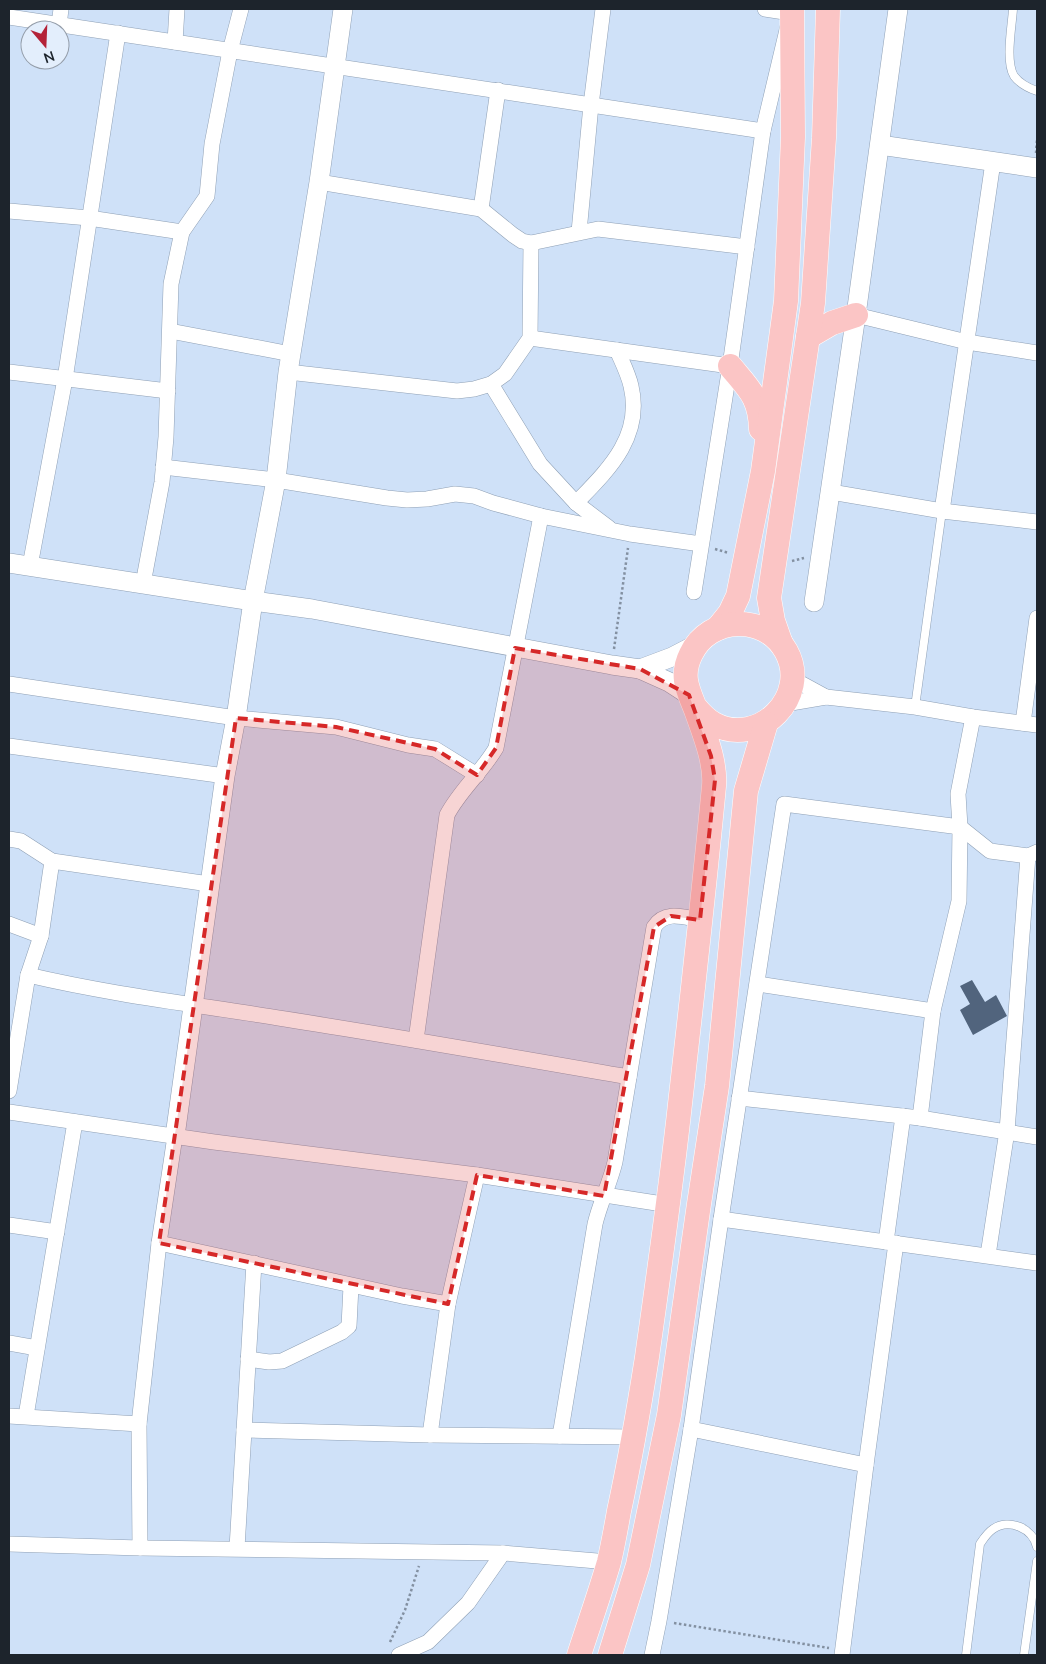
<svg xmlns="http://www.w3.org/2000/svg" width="1046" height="1664" font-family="'Nunito Sans',sans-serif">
<rect width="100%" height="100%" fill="#cfe1f8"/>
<path fill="#51647d" d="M972,980L985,1002L996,995L1007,1016L973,1035L960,1010L970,1004L960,986Z"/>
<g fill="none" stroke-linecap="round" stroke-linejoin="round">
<defs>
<g id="service">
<path d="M1013,9C1012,26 1005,61 1014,76C1020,84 1028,88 1037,91"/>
<path d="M915,707L942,511"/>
<path d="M966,1655L980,1544C984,1538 987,1533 993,1529C1009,1518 1033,1528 1037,1547"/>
<path d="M1024,1655L1037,1561"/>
</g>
<g id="minor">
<path d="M9,17L763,131"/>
<path d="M59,25L61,9"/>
<path d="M175,42L177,9"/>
<path d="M319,182L481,209L513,235L522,241L531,243L598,229L747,247"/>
<path d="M481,209L498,90"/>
<path d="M9,211L89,218L182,232"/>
<path d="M579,232L591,105L603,9"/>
<path d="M856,315L967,342L1037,353"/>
<path d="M170,331L291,354"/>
<path d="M530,338L730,366"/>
<path d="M9,372L168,391"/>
<path d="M288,372L457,391L474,389L491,384L505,374L530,338L531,243"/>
<path d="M491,384L540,464L576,503L609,528"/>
<path d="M163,467L276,480L387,498L407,500L427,499L455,494L474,496L493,503L541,516L630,534L701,544"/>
<path d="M831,492L942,511L1037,522"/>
<path d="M576,503C608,470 643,437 631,386C628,373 622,362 617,350"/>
<path d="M942,511L993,162"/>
<path d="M30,566L65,379L118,33"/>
<path d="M143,584L162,482L166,437L171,284L182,232L207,196L212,144L230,51L241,9"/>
<path d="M694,592L730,366L763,131L791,13L765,9"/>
<path d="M793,679L826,697"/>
<path d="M9,684L236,718L336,727L408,745L435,749L477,775"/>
<path d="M785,704L826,697L915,707L973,717L1037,725"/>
<path d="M1023,723L1037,618"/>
<path d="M9,746L225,776"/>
<path d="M9,839L21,841L52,861L209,884"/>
<path d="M9,924L41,936"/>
<path d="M28,975C113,995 199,1005 285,1019C400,1037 514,1057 629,1077"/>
<path d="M758,984L933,1011"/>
<path d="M416,1040L447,815C460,790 482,772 496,748L541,516"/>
<path d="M9,1091L28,975L41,936L52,861"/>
<path d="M739,1098L920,1118L1037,1137"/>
<path d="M9,1112L214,1142L477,1175L669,1205"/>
<path d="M920,1118L933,1011L959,901L960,827L958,794L973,717"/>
<path d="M721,1219L1037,1263"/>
<path d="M9,1225L57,1232"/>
<path d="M886,1242L903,1116"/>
<path d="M159,1243L402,1296L448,1304"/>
<path d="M988,1255L1007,1131L1028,856"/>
<path d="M9,1343L37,1348"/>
<path d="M248,1359L269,1362L282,1361L342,1332L349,1326L351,1286"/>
<path d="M9,1416L139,1424"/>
<path d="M26,1416L75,1122"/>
<path d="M691,1429L866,1465"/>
<path d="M244,1430L430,1435L635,1437"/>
<path d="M430,1435L448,1304L477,1175"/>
<path d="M560,1436L595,1224C600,1203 610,1183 615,1162L654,927C665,910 683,917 700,920"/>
<path d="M9,1544L140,1548L503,1553L609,1562"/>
<path d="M140,1548L139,1424L159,1243L175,1136"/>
<path d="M237,1548L254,1263"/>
<path d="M399,1655L428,1642L468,1603L503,1553"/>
<path d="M652,1655L659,1621L691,1429L721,1219L784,804L960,827L990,851L1028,856L1037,852"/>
<path d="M842,1655L866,1465L896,1243"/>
</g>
<g id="tertiary">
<path d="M880,145L1037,168"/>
<path d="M9,563L253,601L312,609L612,665L640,669L669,682L689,695"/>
<path d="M814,602L856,315L898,9"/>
<path d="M640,669L672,657L697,644"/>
<path d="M175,1136L225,776L236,718L253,601L276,480L288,372L319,182L343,9"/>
</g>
<g id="primary">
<path d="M808,337L832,323L856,315"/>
<path d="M730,366C749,389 760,397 761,429"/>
<path d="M718,628L730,613L738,596L763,471L786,301L793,137L792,9"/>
<path d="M780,641L773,621L769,598L813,303L824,138L828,9"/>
<path d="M579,1655C589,1624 600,1593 609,1562C613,1545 616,1528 619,1511C630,1460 639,1408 647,1357C659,1272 671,1188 680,1104C692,998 704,892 714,786C716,761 704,733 696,710C688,690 680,676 691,654C709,616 765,613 786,651C811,696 759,748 714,724C706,720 700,713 695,707"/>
<path d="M610,1655L638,1565L669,1415L699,1204L717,1086L746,791L766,723"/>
</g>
</defs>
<use href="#service" stroke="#8fa0b5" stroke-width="9"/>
<use href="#minor" stroke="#8fa0b5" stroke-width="16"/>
<use href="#tertiary" stroke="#8fa0b5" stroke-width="20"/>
<use href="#primary" stroke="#fff" stroke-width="25"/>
<g stroke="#8390a1" stroke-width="2.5" stroke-dasharray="2.5 2.5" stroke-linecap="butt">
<path d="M1036,153L1037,139"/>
<path d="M715,549L729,553"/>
<path d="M792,561L804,558"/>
<path d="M614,649L628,548"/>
<path d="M674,1623L829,1648"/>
<path d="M390,1642L405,1610L419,1566"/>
</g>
<use href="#service" stroke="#fff" stroke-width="8"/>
<use href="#minor" stroke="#fff" stroke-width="15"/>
<use href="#tertiary" stroke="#fff" stroke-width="19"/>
<use href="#primary" stroke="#fbc5c5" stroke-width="24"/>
</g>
<path fill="#d62828" fill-opacity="0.2" stroke="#d62828" stroke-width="4" stroke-dasharray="10 6" stroke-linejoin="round" d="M515,648L640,669L689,695L711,756L715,780L700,920L671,916L654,927L604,1196L477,1175L448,1304L159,1243L236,718L336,727L435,749L477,775L496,748Z"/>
<rect width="1046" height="1664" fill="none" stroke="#1d242c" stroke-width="20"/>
<g transform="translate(45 45) rotate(161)"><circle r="24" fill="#e3eefc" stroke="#949da9"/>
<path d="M0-4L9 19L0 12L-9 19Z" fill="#b42238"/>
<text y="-8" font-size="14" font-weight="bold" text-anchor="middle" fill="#1d242c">N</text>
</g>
</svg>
